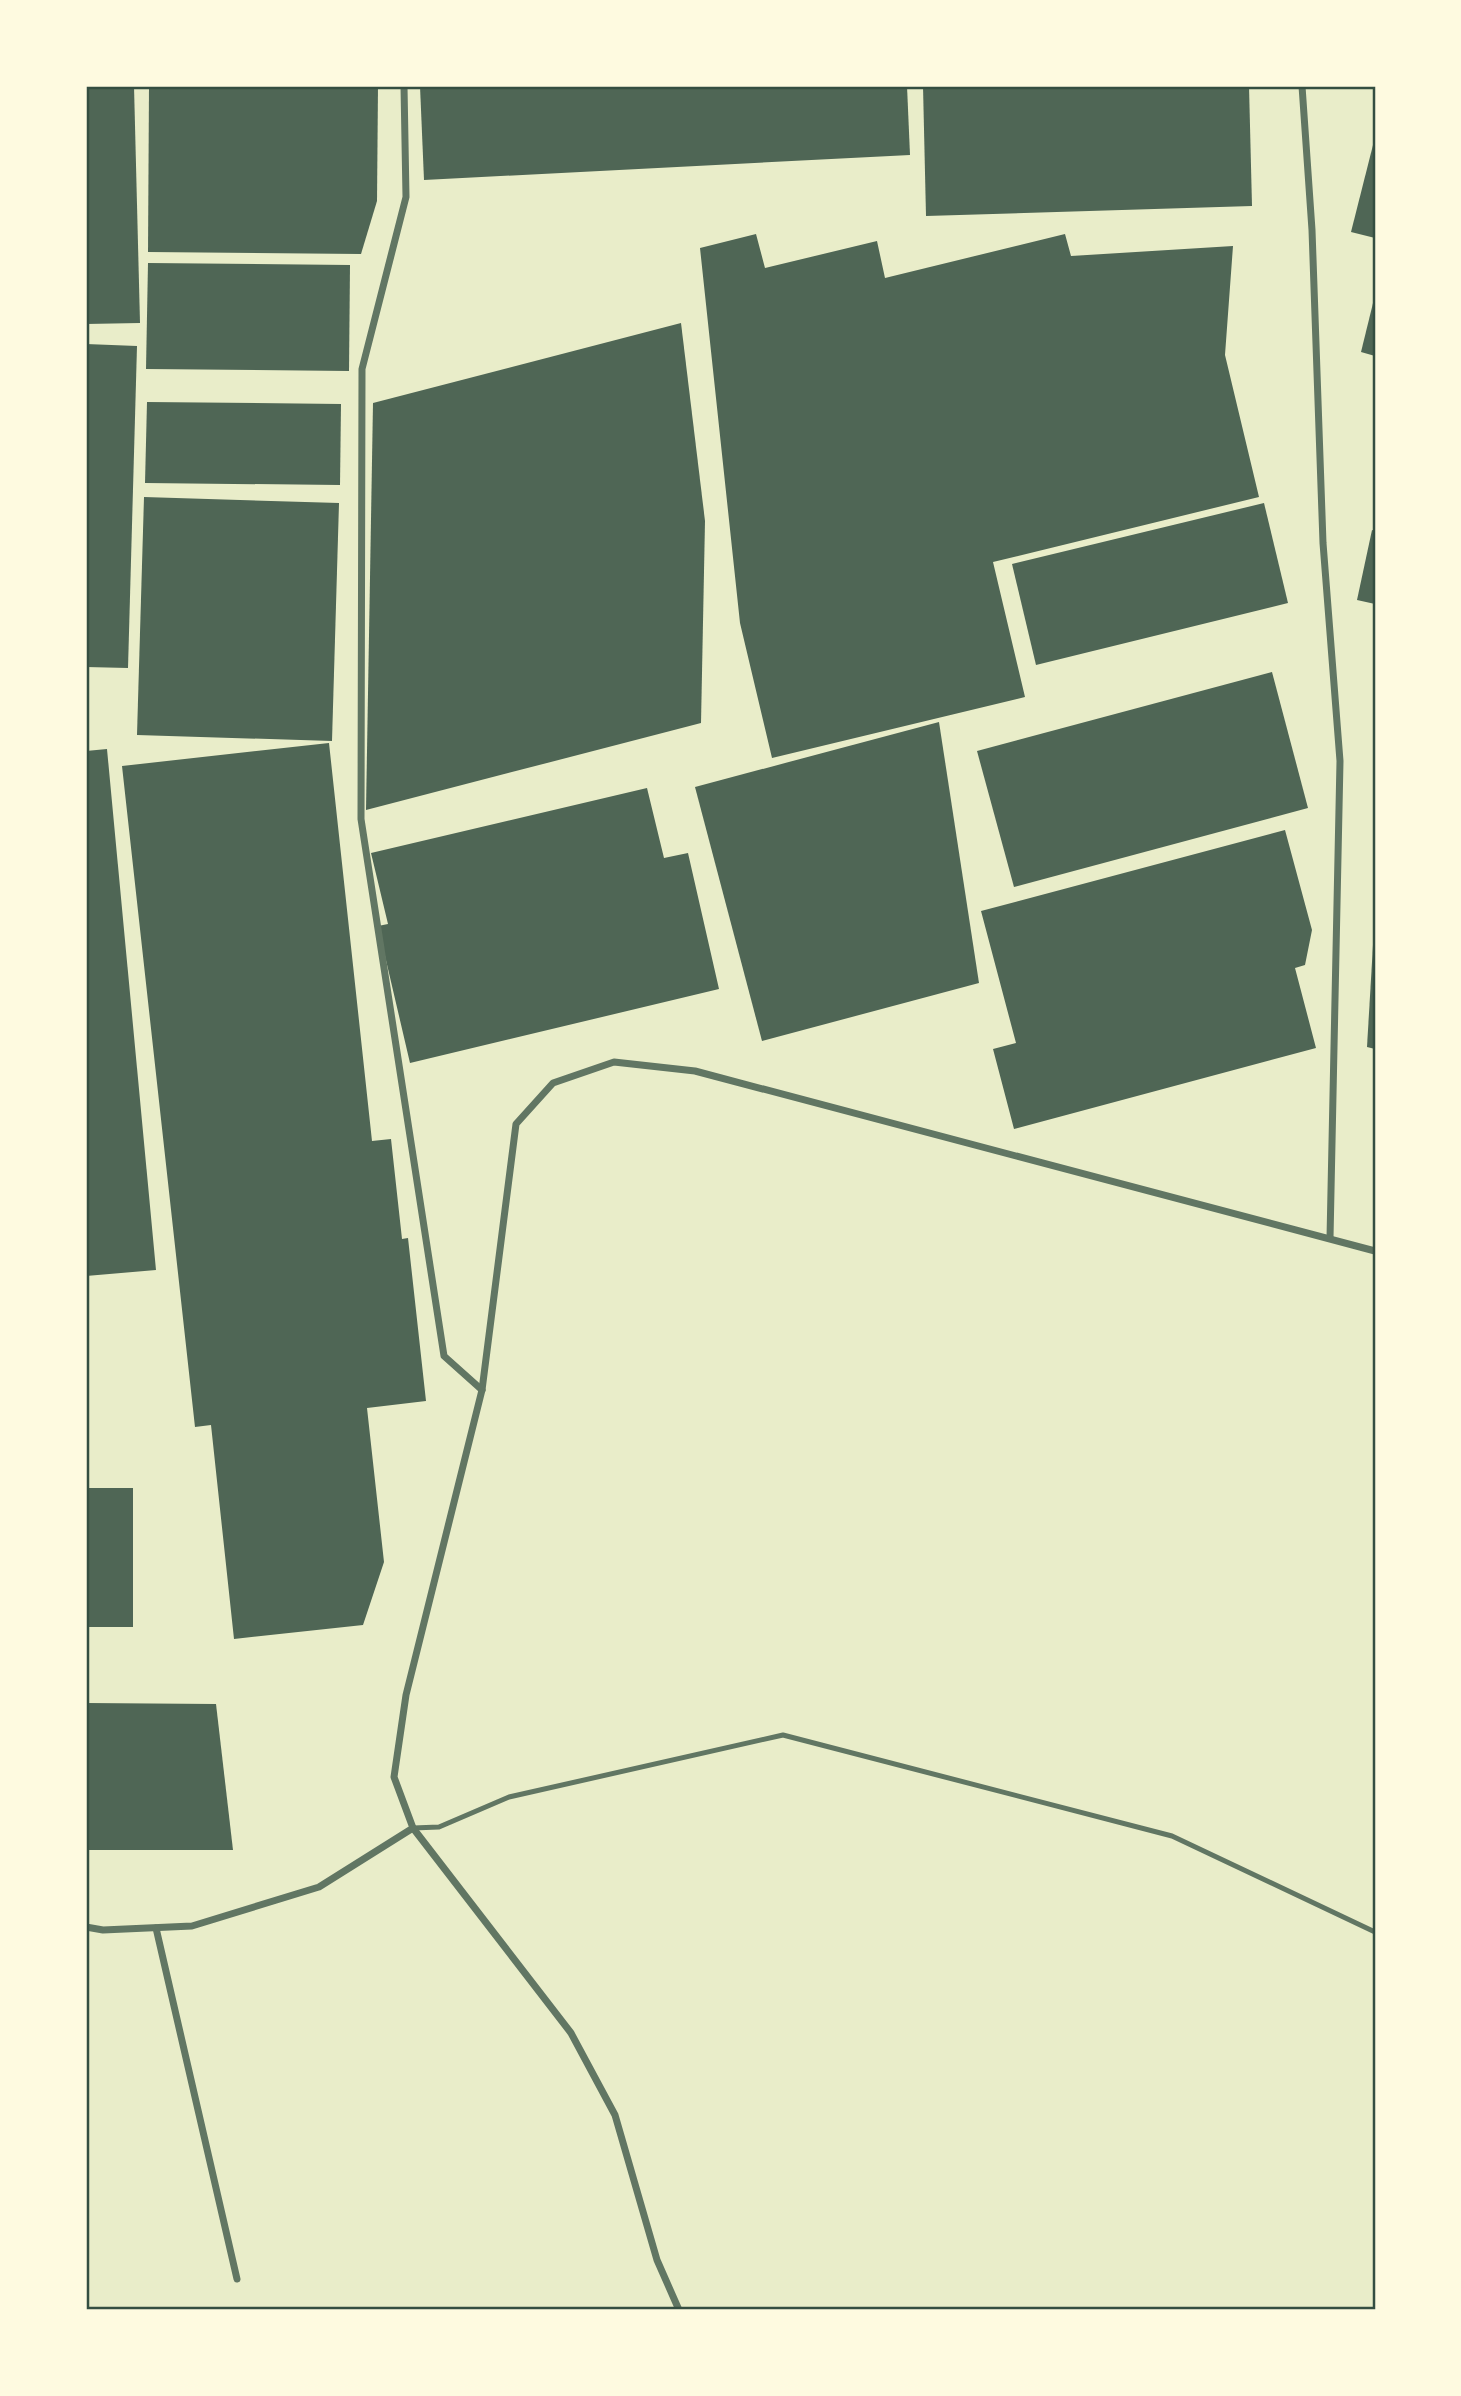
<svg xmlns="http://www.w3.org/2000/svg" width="1461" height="2396" font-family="'Roboto Condensed',sans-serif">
<rect width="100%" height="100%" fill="#e9edc9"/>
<g fill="#4f6655">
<path d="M86,86H134L140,323L86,324Z"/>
<path d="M149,86H378L377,201L361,254L148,252Z"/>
<path d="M420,86H907L910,155L424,180Z"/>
<path d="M923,86H1249L1252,206L926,216Z"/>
<path d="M1374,141H1375V238L1351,232Z"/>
<path d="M756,234L765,268L877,241L885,278L1065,234L1071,256L1233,246L1225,355L1259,497L993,562L1025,697L772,758L740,623L700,248Z"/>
<path d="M148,263L350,265L349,371L146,369Z"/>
<path d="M1374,299H1375V356L1361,352Z"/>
<path d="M681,323L705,521L701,723L366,810L373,403Z"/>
<path d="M86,344L137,346L128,668L86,667Z"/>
<path d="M147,402L341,404L340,485L145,483Z"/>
<path d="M144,497L339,503L332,741L137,735Z"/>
<path d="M1264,503L1288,603L1036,665L1012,564Z"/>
<path d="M1372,530L1375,531V604L1357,600Z"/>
<path d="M1272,672L1308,808L1014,887L977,751Z"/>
<path d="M939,722L979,983L762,1041L695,787Z"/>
<path d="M329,743L372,1141L391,1139L402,1239L408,1238L426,1401L367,1408L384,1562L363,1625L234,1639L211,1425L195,1427L122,766Z"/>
<path d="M107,749L156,1270L86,1276V751Z"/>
<path d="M647,788L664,858L688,853L719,989L410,1063L378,926L388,924L371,853Z"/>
<path d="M1285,830L1312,930L1305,965L1295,968L1316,1048L1014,1129L993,1049L1016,1043L981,911Z"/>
<path d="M1373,945H1375V1049L1367,1047Z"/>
<rect x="86" y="1488" width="47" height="139"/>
<path d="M86,1703L216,1704L233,1850H86Z"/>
</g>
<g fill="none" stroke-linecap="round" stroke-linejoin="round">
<path stroke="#617663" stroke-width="5" d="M413,1828L439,1827L509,1797L783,1735L1172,1836L1375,1932"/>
<g stroke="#617663" stroke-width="7">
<path d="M404,86L406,197L362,369L361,819L444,1356L482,1390"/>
<path d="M1302,86L1312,230L1323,543L1340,761L1330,1238"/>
<path d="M413,1828L571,2033L615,2115L657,2260L679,2310"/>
<path d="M86,1927L103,1930L192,1926L319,1887L413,1828L394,1777L406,1695L482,1390L516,1124L553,1083L614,1062L695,1071L1375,1251"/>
<path d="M156,1928L237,2279"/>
</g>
</g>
<rect width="1461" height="2396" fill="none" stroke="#fefae0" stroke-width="175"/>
<rect x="88" y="88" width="1286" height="2220" fill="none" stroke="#344e41" stroke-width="2.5"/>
</svg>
